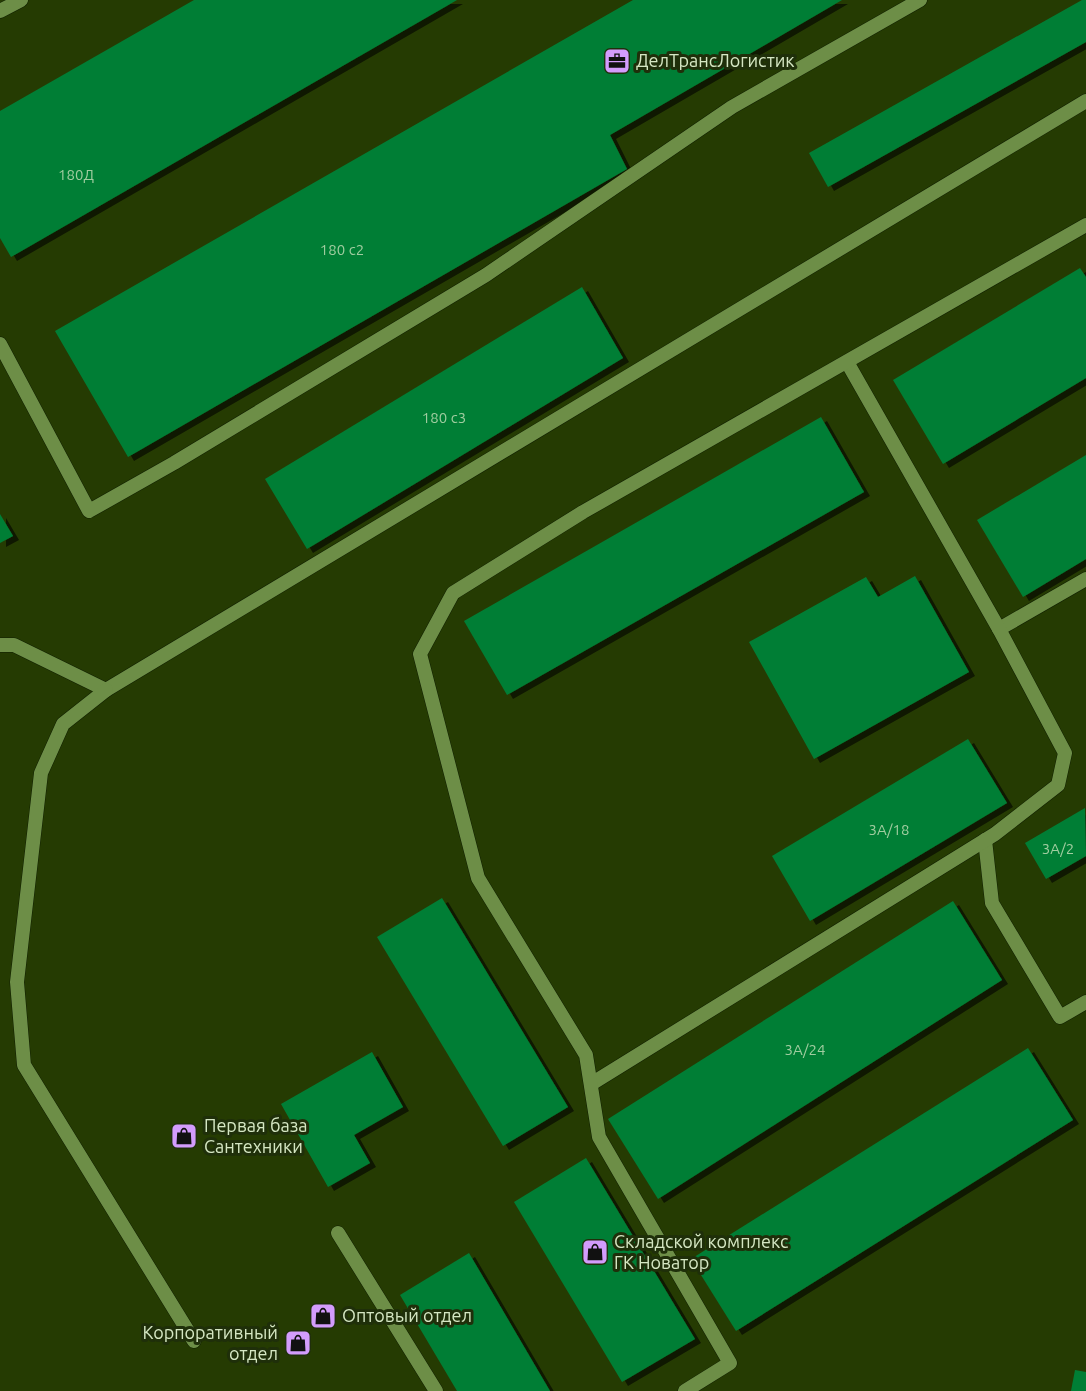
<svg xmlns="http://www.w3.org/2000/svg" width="1086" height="1391" font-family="Ubuntu,sans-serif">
<defs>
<filter id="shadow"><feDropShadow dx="6" dy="4" stdDeviation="0" flood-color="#0009"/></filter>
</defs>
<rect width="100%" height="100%" fill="#253b02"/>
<g fill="#007e36" filter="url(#shadow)">
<path d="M194,0H457L11,257L0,238V111Z"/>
<path d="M633,0H842L610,135L627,169L128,457L55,331Z"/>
<path d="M1082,0H1086V42L828,187L809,153Z"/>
<path d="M1080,268L1086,277V378L943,464L893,380Z"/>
<path d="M582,287L623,358L307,549L265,479Z"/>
<path d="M821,417L864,492L507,695L464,621Z"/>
<path d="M1086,455V559L1023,597L977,520Z"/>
<path d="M0,514L13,536L0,543Z"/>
<path d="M915,576L969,672L814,759L749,642L866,577L878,597Z"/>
<path d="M968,739L1007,803L810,921L772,856Z"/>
<path d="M1085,808L1086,856L1046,879L1025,843Z"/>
<path d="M442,898L568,1107L503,1146L377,937Z"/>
<path d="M953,901L1002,980L658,1199L608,1119Z"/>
<path d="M1028,1048L1073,1120L736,1331L691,1259Z"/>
<path d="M372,1052L403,1107L354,1135L370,1163L328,1187L281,1104Z"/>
<path d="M586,1158L695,1339L622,1382L514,1202Z"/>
<path d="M469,1253L550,1391H457L400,1295Z"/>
<path d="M1075,1370L1086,1372V1391H1071Z"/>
</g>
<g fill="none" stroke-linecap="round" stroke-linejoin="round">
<defs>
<g id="service">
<path d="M0,11L21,0"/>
<path d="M0,344L89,511L174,463L486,275L732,107L920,0"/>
<path d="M999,629L1086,579"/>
<path d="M0,645H14L106,690L1086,101"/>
<path d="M106,690L63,724L41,773L17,982L24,1065L194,1341"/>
<path d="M985,840L992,903L1060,1017L1086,1002"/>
<path d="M591,1084L995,834L1058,785L1065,753L999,629L847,362"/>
<path d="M338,1233L436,1391"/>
<path d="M685,1391L730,1363L599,1137L586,1055L478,878L420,654L453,593L583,512L1086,225"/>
</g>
</defs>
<use href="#service" stroke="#112000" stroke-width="15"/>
<use href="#service" stroke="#6d8e47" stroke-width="14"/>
</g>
<defs>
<symbol id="office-square" viewBox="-11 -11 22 22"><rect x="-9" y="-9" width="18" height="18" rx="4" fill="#d39cfc" stroke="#1f2f0a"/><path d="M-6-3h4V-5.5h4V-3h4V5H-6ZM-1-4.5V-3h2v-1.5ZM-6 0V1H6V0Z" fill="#111"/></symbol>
<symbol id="shop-square" viewBox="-11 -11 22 22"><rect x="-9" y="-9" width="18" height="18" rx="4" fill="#d39cfc" stroke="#1f2f0a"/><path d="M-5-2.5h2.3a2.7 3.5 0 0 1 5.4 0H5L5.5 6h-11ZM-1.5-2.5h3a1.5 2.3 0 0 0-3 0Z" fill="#111"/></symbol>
</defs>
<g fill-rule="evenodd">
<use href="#office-square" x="602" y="46" width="30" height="30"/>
<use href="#shop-square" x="169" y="1121" width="30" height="30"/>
<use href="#shop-square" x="580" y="1237" width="30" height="30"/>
<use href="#shop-square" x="308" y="1301" width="30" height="30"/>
<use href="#shop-square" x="283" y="1328" width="30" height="30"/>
</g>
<g text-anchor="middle" stroke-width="6" stroke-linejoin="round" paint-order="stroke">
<g font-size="15" fill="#a0cda0">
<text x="76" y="180">180Д</text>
<text x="342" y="255">180 с2</text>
<text x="444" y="423">180 с3</text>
<text x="889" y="835">3А/18</text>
<text x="1058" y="854">3А/2</text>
<text x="805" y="1055">3А/24</text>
</g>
<g font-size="18" fill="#d5e7c3" stroke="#1f2f0a" text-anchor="start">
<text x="636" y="67">ДелТрансЛогистик</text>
<text x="204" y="1132">Первая база<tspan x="204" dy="21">Сантехники</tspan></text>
<text x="614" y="1248">Складской комплекс<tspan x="614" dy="21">ГК Новатор</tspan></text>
<text x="342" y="1322">Оптовый отдел</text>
<text x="278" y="1339" text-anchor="end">Корпоративный<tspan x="278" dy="21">отдел</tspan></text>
</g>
</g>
</svg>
